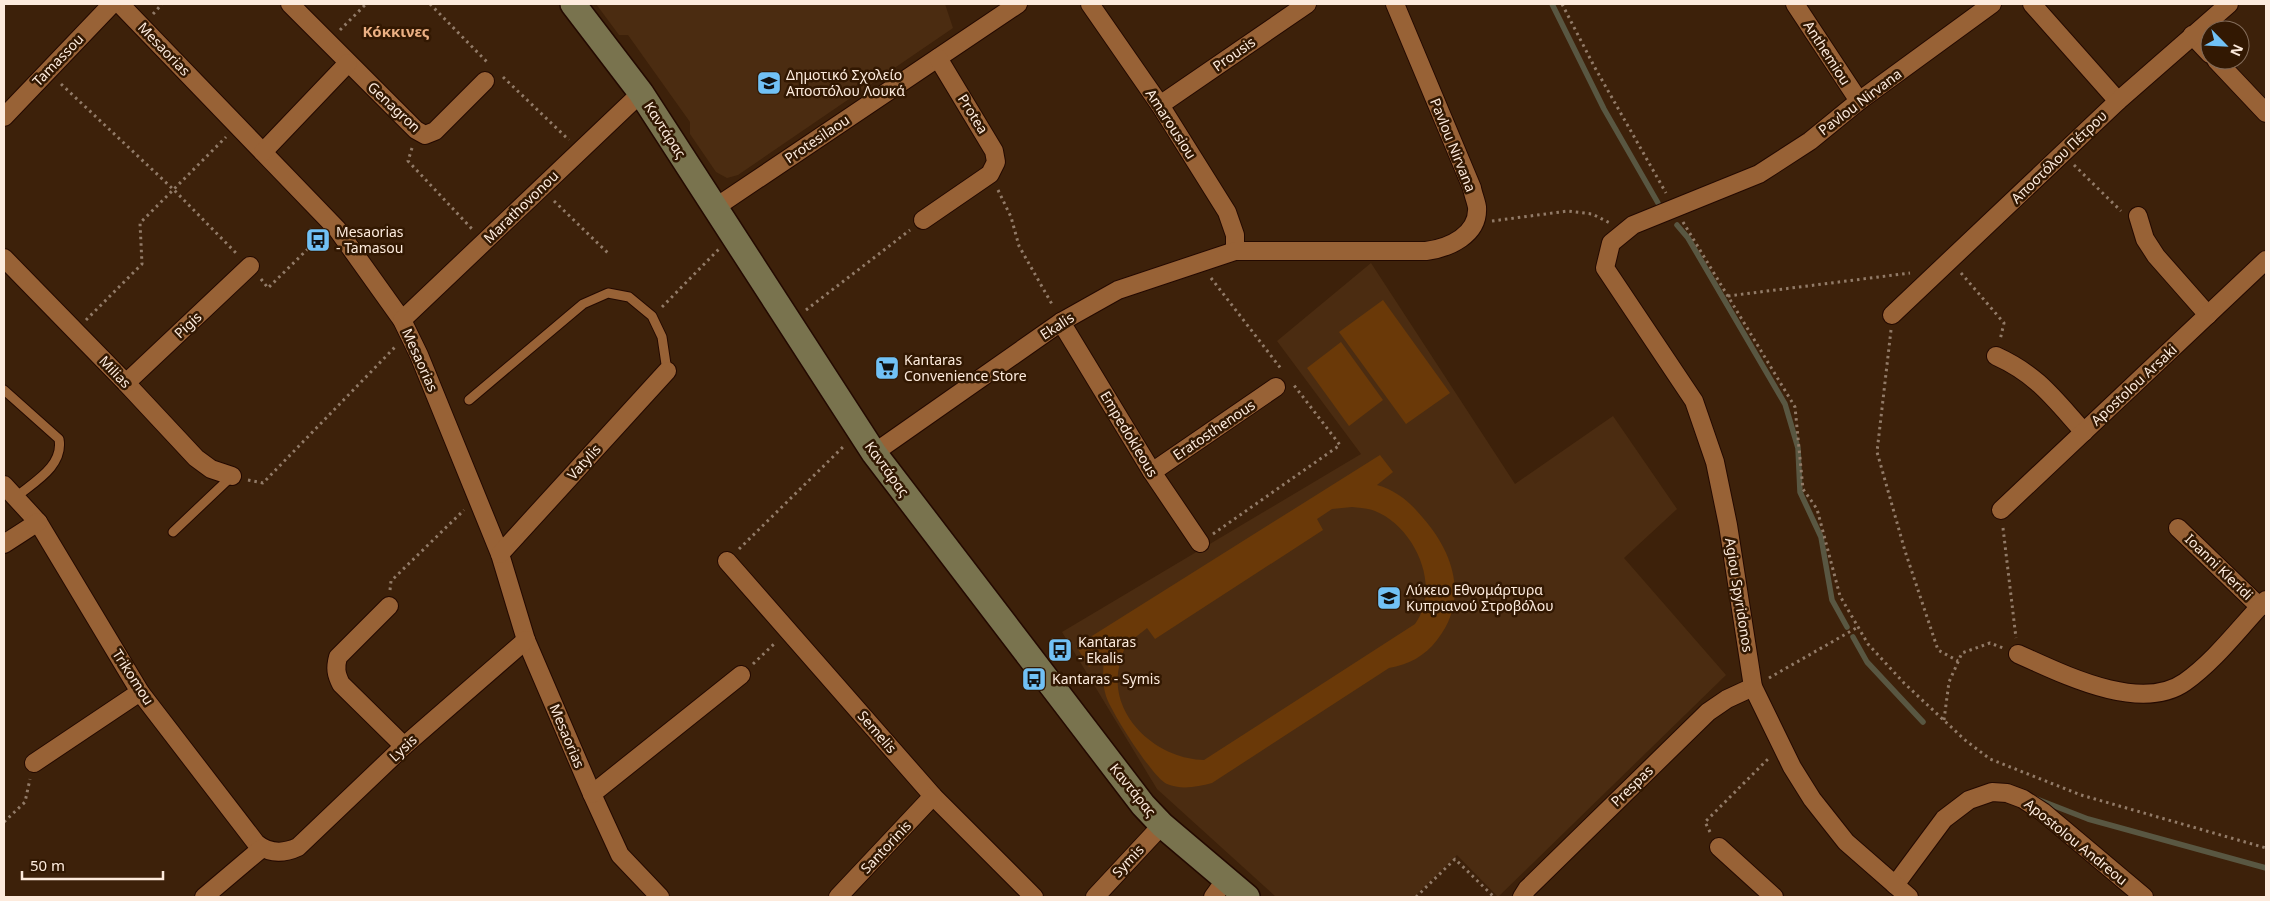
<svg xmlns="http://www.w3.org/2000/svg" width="2270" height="901" font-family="'Noto Sans',sans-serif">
<rect width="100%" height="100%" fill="#3d210a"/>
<g fill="#4b2c11">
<path d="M596,4H945L953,28L738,175L727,178L716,172L690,134V122L628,35H619Z"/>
<path d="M1371,263L1515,484L1613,416L1677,509L1624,558L1726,675L1498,897L1457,855L1414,897H1276L1157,789L1062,632L1361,454L1277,341Z"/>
</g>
<g fill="#6a3908" fill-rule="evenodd">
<path d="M1383,300L1450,393L1406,424L1339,332Z"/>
<path d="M1341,342L1383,400L1349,426L1307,368Z"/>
<path d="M1380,455L1393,472L1377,485C1396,490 1411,503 1423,518C1454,553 1469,600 1437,640C1425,656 1408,665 1389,668L1212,783C1197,787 1181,790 1167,784C1153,778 1111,712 1106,696C1102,683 1103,671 1104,658L1089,667L1076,646ZM1352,507C1359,508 1367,508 1375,511C1415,527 1442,587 1415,624L1204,760C1156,759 1106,714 1120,663C1121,656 1124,648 1129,643C1134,637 1142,633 1147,628L1155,639L1323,530L1317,519L1332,509Z"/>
</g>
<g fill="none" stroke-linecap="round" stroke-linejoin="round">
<g stroke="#595742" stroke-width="5.5">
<path d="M1552,4L1604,109L1658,203"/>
<path d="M1677,225L1688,238L1785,404L1798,448L1800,492L1821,537L1832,600L1847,627"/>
<path d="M1853,637L1867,662L1923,722"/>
<path d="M2034,798L2088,819L2266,868"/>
</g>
<defs>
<g id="lane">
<path d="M4,390L59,439C64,466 34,482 16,497"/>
<path d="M469,400L583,304L608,293L629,297L652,316L662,337L667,371"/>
<path d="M173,532L232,476"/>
</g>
<g id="street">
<path d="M120,4L337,229L402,320L419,355L500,554L526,640L592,794L620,855L660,897"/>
<path d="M290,4L416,130L425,135L435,131L485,81"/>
<path d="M1090,4L1160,105L1227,212L1235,235V251"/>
<path d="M1795,4L1859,101"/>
<path d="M2032,4L2118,101"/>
<path d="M2192,35L2210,54"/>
<path d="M2216,60L2266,113"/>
<path d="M1160,105L1307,4"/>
<path d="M4,117L112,4"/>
<path d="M263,152L348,63"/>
<path d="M716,207L1018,4"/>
<path d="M2138,216L2145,239L2156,256L2208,315"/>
<path d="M923,220L990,174L996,162L994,151L938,58"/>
<path d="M4,258L126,383L196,458L211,469L232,476"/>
<path d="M1892,315L2118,101L2229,4"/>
<path d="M402,320L641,93"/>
<path d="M1061,322L1152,472L1200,543"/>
<path d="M1996,356C2038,375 2054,399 2084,432"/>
<path d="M126,383L250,266"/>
<path d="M874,453L1061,322L1118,290L1235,251H1426C1449,248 1479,235 1477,207C1476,201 1473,194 1472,188L1395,4"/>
<path d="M1152,472L1276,387"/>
<path d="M4,485L38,522L140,692L256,843C269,854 283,854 298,847L404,746L526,640"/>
<path d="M2001,510L2266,260"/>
<path d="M2178,528L2260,607"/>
<path d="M4,544L38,522"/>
<path d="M500,554L667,371"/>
<path d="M727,561L933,796L1034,897"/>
<path d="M389,606L338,657C335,668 336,674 341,684L404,746"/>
<path d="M2018,654C2061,673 2140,714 2185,682C2216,660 2240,627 2266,600"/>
<path d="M34,763L140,692"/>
<path d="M592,794L741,675"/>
<path d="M1719,847L1774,897"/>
<path d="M1895,885L1944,819L1969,800L1992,792L2007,793L2023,799L2043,812L2144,897"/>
<path d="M204,897L262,848"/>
<path d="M838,897L933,796"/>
<path d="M1095,897L1162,825"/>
<path d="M1213,897L1226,879"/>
<path d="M1522,897L1527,889L1708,712L1727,699L1753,687"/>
<path d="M1909,897L1846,842L1812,799L1792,767L1753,687L1728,525L1715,462L1694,401L1605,268L1611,243L1633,225L1759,174L1810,141L1859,101L1992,4"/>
</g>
<path id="secondary" d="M573,4L641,93L874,453L1143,805L1162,825L1247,897"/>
</defs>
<use href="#lane" stroke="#230900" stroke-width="11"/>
<use href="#street" stroke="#230900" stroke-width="20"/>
<use href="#secondary" stroke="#230900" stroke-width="28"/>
<g stroke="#927b68" stroke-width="3" stroke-dasharray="2.5 4" stroke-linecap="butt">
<path d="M430,4L489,64"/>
<path d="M1562,4L1594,66L1666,193"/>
<path d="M153,14L162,4"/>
<path d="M340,30L366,4"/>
<path d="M503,77L569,140"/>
<path d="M61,84L174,190L238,255"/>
<path d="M412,148L408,161L472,229"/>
<path d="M2074,165L2121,211"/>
<path d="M998,190L1011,217L1019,246L1053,306"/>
<path d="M554,201L609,254"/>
<path d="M1492,221L1568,211L1592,214L1610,223"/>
<path d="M1683,222L1795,407L1803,489L1817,509L1840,596L1868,644L1904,683L1965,740L1990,759L2081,795L2266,848"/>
<path d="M1961,273L2004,323L2000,340"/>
<path d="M1211,278L1282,370"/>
<path d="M261,279L268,288L321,236"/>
<path d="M1728,296L1910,273"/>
<path d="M662,307L719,249"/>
<path d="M806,310L910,230"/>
<path d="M86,320L142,264L140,223L226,137"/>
<path d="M1891,330L1877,452L1905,551L1938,650L1958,661"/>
<path d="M248,480L263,483L396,346"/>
<path d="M2003,528L2016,638"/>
<path d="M1213,534L1340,445L1293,384"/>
<path d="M739,549L845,445"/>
<path d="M390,590L391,581L464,510"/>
<path d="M753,664L775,643"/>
<path d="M1769,678L1858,627"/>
<path d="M1944,720L1949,682L1962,653L1990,643L2003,648"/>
<path d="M4,822L25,802L30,779"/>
<path d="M1710,832L1705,822L1768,759"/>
<path d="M1416,897L1455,859L1494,897"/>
</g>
<use href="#lane" stroke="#986236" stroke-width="9"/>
<use href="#street" stroke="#986236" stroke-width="18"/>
<use href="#secondary" stroke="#79734e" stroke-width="25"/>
</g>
<defs>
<symbol id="school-square" viewBox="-11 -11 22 22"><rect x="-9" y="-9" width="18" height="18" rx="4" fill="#71c1f5" stroke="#321802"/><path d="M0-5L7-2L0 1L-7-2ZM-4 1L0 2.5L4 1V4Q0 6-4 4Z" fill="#111"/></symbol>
<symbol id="bus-square" viewBox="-11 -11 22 22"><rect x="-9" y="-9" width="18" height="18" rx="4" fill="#71c1f5" stroke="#321802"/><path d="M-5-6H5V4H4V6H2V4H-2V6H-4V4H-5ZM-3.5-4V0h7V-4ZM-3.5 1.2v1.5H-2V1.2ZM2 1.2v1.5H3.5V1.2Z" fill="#111"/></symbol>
<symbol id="supermarket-square" viewBox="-11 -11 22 22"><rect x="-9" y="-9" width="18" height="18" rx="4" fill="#71c1f5" stroke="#321802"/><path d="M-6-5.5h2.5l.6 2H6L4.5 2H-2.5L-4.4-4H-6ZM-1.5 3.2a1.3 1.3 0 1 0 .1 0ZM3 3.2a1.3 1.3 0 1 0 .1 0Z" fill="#111"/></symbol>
</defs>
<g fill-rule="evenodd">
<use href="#school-square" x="755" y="69" width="28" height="28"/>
<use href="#bus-square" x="304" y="226" width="28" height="28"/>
<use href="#supermarket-square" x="873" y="354" width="28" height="28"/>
<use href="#school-square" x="1375" y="584" width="28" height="28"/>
<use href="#bus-square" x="1046" y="636" width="28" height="28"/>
<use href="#bus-square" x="1020" y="665" width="28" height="28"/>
</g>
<g text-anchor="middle" stroke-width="5" stroke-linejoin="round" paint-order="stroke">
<g font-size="14" fill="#fdebdd" stroke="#321802">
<text transform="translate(164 49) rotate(46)" y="5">Mesaorias</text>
<text transform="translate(1827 53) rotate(57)" y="5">Anthemiou</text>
<text transform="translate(1234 54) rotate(-35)" y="5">Prousis</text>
<text transform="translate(58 60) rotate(-46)" y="5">Tamassou</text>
<text transform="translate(1860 102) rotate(-37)" y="5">Pavlou Nirvana</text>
<text transform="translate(394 107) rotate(43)" y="5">Genagron</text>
<text transform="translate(973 114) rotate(58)" y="5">Protea</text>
<text transform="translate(1171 124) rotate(57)" y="5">Amarousiou</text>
<text transform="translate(665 130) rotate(57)" y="5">Καντάρας</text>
<text transform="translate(817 139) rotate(-34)" y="5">Protesilaou</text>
<text transform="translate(1453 145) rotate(68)" y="5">Pavlou Nirvana</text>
<text transform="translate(2059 157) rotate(-44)" y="5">Αποστόλου Πέτρου</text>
<text transform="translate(521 207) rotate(-44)" y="5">Marathovonou</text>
<text transform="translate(188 325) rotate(-43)" y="5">Pigis</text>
<text transform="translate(1057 326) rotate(-33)" y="5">Ekalis</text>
<text transform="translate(420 360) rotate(66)" y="5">Mesaorias</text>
<text transform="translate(115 372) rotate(46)" y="5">Milias</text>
<text transform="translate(2134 385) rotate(-43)" y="5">Apostolou Arsaki</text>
<text transform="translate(1214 430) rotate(-34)" y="5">Eratosthenous</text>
<text transform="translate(1129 434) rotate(59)" y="5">Empedokleous</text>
<text transform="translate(584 462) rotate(-48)" y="5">Vatylis</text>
<text transform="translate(887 469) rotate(54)" y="5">Καντάρας</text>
<text transform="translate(2219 567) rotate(44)" y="5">Ioanni Kleridi</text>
<text transform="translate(1739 595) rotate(81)" y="5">Agiou Spyridonos</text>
<text transform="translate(133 677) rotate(57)" y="5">Trikomou</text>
<text transform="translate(877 732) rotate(49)" y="5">Semelis</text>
<text transform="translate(567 736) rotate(67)" y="5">Mesaorias</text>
<text transform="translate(403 748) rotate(-43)" y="5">Lysis</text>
<text transform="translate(1632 786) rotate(-44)" y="5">Prespas</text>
<text transform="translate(1133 790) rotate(51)" y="5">Καντάρας</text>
<text transform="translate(2076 842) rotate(39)" y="5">Apostolou Andreou</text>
<text transform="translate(886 847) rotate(-47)" y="5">Santorinis</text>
<text transform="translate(1128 861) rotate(-47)" y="5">Symis</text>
</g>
<g font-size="14" fill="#fdebdd" stroke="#321802" text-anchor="start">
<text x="786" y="80">Δημοτικό Σχολείο<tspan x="786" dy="16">Αποστόλου Λουκά</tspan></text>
<text x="336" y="237">Mesaorias<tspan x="336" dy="16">- Tamasou</tspan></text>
<text x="904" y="365">Kantaras<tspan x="904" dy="16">Convenience Store</tspan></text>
<text x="1406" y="595">Λύκειο Εθνομάρτυρα<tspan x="1406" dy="16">Κυπριανού Στροβόλου</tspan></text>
<text x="1078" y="647">Kantaras<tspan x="1078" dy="16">- Ekalis</tspan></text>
<text x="1052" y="684">Kantaras - Symis</text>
</g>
<g font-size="15" font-weight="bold" fill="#ebb083" stroke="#321802">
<text x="396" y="37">Κόκκινες</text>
</g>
</g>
<rect width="2270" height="901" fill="none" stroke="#fdebdd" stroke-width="10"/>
<g transform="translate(2225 45) rotate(114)"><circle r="24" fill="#321802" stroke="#836c5a"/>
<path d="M0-4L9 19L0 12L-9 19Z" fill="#71c1f5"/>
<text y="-8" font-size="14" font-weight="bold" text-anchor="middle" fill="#fdebdd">N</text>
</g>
<path d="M22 871v8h141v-8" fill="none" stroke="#fdebdd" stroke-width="2.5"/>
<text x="30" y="871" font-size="15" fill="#fdebdd" stroke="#321802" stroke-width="4" paint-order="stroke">50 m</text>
</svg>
